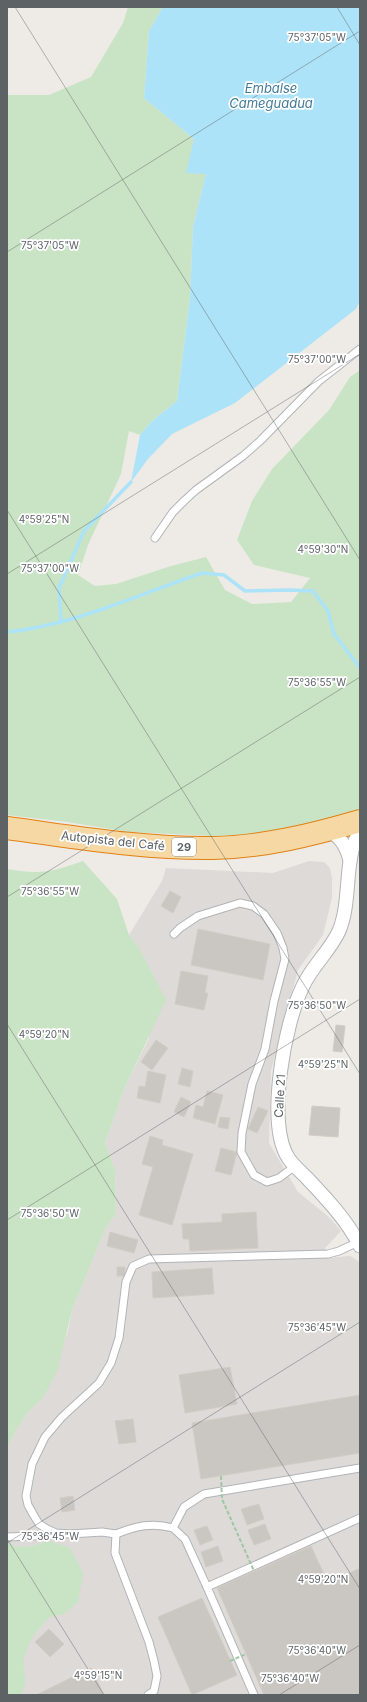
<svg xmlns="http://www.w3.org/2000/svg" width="367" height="1702" font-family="Inter,sans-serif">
<rect width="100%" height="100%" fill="#eeebe6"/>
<path fill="#dddad8" d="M309,861L324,862L330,868L332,878V898L323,935L298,970L271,1071L269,1143L298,1192L329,1217L341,1231L325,1248L329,1258L350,1256L358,1261L360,1265V1695H7V1449L15,1432L28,1412L42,1399L68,1331L72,1310L106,1227L116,1214L115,1170L105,1143L124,1089L149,1038L139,948L129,935L162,881L166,868L273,873Z"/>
<g fill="#c9e4c4">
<path d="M128,7H163L149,31L144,98L194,139L206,174L193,227L190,299L177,401L151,422L140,435L129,431L121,474L88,545L78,575L95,586L116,584L171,566L206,557L225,590L252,604L291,602L310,578L254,565L237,540L252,501L272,469L329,410L350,377L360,370V813L270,835L212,836L129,832L67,822L7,815V95H49L91,77L123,23Z"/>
<path d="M83,861L117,899L129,935L139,948L166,1000L124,1089L105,1143L115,1170L116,1214L106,1227L72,1310L57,1372L42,1399L28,1412L15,1432L7,1449V869C40,875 52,872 83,861Z"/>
<path d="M7,1540L15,1547L32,1546L49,1541L70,1548L83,1573L78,1602L64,1614L49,1617C38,1630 27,1641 24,1659C21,1675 30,1677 21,1695H7Z"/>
</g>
<path fill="#ace3f8" d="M163,7H360V301L356,309L235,403L172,434L148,459L131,482L140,435L151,422L177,401L190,299L193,227L206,174L186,173L194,139L144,98L149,31Z"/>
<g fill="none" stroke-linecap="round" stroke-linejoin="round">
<g stroke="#ace3f8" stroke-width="3.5">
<path d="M61,622L59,588L84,531L131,482"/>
<path d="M7,632C72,626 140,594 202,573L224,575L245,591L289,590L313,591L328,611L334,634L360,668"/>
</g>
</g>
<g fill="#cac6c2" stroke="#d3ccc4">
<path d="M170,891L181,897L173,913L161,906Z"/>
<path d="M198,929L270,944L263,980L191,965Z"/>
<path d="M181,971L208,976L205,993H208L204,1010L175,1004Z"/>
<path d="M336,1025L345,1026L342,1052L333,1051Z"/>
<path d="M156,1040L168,1048L152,1070L141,1062Z"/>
<path d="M182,1068L193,1071L190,1087L178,1084Z"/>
<path d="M148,1071L166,1075L160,1103L137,1098L139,1086L145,1087Z"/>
<path d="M207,1091L223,1095L215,1124L193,1118L196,1105L203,1107Z"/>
<path d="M181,1097L191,1102L184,1117L174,1112Z"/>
<path d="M312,1106L340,1108L338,1137L309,1135Z"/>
<path d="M258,1107L268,1111L257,1133L248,1129Z"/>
<path d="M220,1117L230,1118L228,1129L218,1127Z"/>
<path d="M150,1136L163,1140L162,1145L193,1154L172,1225L139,1215L153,1167L142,1164Z"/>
<path d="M221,1148L237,1152L231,1175L215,1171Z"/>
<path d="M256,1212L258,1248L190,1251L189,1239H183L182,1224L222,1222V1214Z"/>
<path d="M110,1232L138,1240L134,1253L107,1246Z"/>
<rect x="117" y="1267" width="8" height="9"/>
<path d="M212,1268L214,1294L153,1298L152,1272Z"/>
<path d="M230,1367L237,1404L185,1413L179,1375Z"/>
<path d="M360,1395V1453L201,1479L192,1423Z"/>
<path d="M133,1419L136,1442L119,1444L115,1421Z"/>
<path d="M73,1496L75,1510L62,1512L60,1498Z"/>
<path d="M259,1504L264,1519L247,1525L241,1509Z"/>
<path d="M265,1524L271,1539L254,1545L248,1530Z"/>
<path d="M207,1526L213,1540L200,1545L194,1530Z"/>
<path d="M218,1546L223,1561L206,1567L201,1552Z"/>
<path d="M311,1546L328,1583L358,1569L360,1573V1695H264L217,1588Z"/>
<path d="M202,1598L237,1675L192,1695L158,1617Z"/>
<path d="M49,1629L64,1644L50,1657L35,1642Z"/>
<path d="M91,1668L104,1695H36Z"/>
</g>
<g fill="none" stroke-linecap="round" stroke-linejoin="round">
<defs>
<g id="service">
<path d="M155,538L173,512L184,501L196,490L243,456L260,441L319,381L360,349"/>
<path d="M174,934L180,928L198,916L240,903L253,906L264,914L277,933L283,948L285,959L274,1001L265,1049L252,1084L242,1133L241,1152L254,1175L267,1182L279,1178L295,1166"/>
<path d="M173,1528L185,1539L207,1587L254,1695"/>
<path d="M116,1534C136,1526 152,1522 173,1528L184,1507L204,1494L360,1468"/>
<path d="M7,1537L57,1535"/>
<path d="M207,1587L360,1518"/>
<path d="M148,1695L154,1691L157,1676L154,1661L149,1642L115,1553L116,1534L102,1532L70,1534L56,1533L47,1529L39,1524L33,1514L28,1505L26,1496L32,1464L45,1437L62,1417L99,1383L111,1363L119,1338L126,1282L133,1266L149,1259L328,1254L339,1251L358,1242"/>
</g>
<g id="minor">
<path d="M327,831C341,836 346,846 350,860"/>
<path d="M360,831C343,857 352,901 339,931C330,951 312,966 303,986C285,1022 265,1125 289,1159C294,1166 300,1171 306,1177C325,1197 347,1220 360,1246"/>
</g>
<path id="trunk" d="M7,828C75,837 144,849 213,848C263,847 312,835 360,821"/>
</defs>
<use href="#service" stroke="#b1b4b7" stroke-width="9"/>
<use href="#minor" stroke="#b1b4b7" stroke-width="15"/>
<use href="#trunk" stroke="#e18013" stroke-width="24"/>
<use href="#service" stroke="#fff" stroke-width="7"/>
<use href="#minor" stroke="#fff" stroke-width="13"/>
<use href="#trunk" stroke="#f6d8a4" stroke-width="22"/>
<g stroke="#a0c6a4" stroke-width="2" stroke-dasharray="4 2" stroke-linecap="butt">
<path d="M221,1476L222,1499L254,1571"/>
<path d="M230,1661L246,1654"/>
</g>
</g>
<path fill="none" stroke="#5d6265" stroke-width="1" stroke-opacity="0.45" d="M15,7L360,560M337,7L360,45M7,252L360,31M7,510L360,1074M7,574L360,354M7,897L360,677M7,1024L360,1589M7,1220L360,999M7,1539L104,1695M7,1543L360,1322M279,1695L360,1645"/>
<g text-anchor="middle" stroke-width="3.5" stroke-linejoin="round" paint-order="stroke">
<rect fill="#fff" stroke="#8e9193" stroke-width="1" x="172" y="838" width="24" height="18" rx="3"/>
<g font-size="11" font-weight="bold" fill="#5d6265">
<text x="184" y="851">29</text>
</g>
<g font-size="12" fill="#5d6265" stroke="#fff">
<text transform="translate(113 841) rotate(6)" y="4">Autopista del Café</text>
<text transform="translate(280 1096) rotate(-87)" y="4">Calle 21</text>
</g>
<g font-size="13" font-style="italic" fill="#437a98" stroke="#fff">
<text x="271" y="93">Embalse<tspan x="271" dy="15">Cameguadua</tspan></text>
</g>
</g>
<g font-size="10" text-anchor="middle" fill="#5d6265" stroke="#fff" stroke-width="3.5" stroke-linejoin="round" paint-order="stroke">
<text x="317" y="41">75°37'05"W</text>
<text x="50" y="249">75°37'05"W</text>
<text x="317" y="363">75°37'00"W</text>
<text x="44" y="523">4°59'25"N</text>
<text x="323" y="553">4°59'30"N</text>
<text x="50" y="572">75°37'00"W</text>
<text x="317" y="686">75°36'55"W</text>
<text x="50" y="895">75°36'55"W</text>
<text x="317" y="1009">75°36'50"W</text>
<text x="44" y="1038">4°59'20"N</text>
<text x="323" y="1068">4°59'25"N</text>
<text x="50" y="1217">75°36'50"W</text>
<text x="317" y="1331">75°36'45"W</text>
<text x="50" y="1540">75°36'45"W</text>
<text x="323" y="1583">4°59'20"N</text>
<text x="317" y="1654">75°36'40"W</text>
<text x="98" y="1679">4°59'15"N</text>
<text x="290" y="1682">75°36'40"W</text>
</g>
<rect width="367" height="1702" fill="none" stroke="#5d6265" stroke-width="16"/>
</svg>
